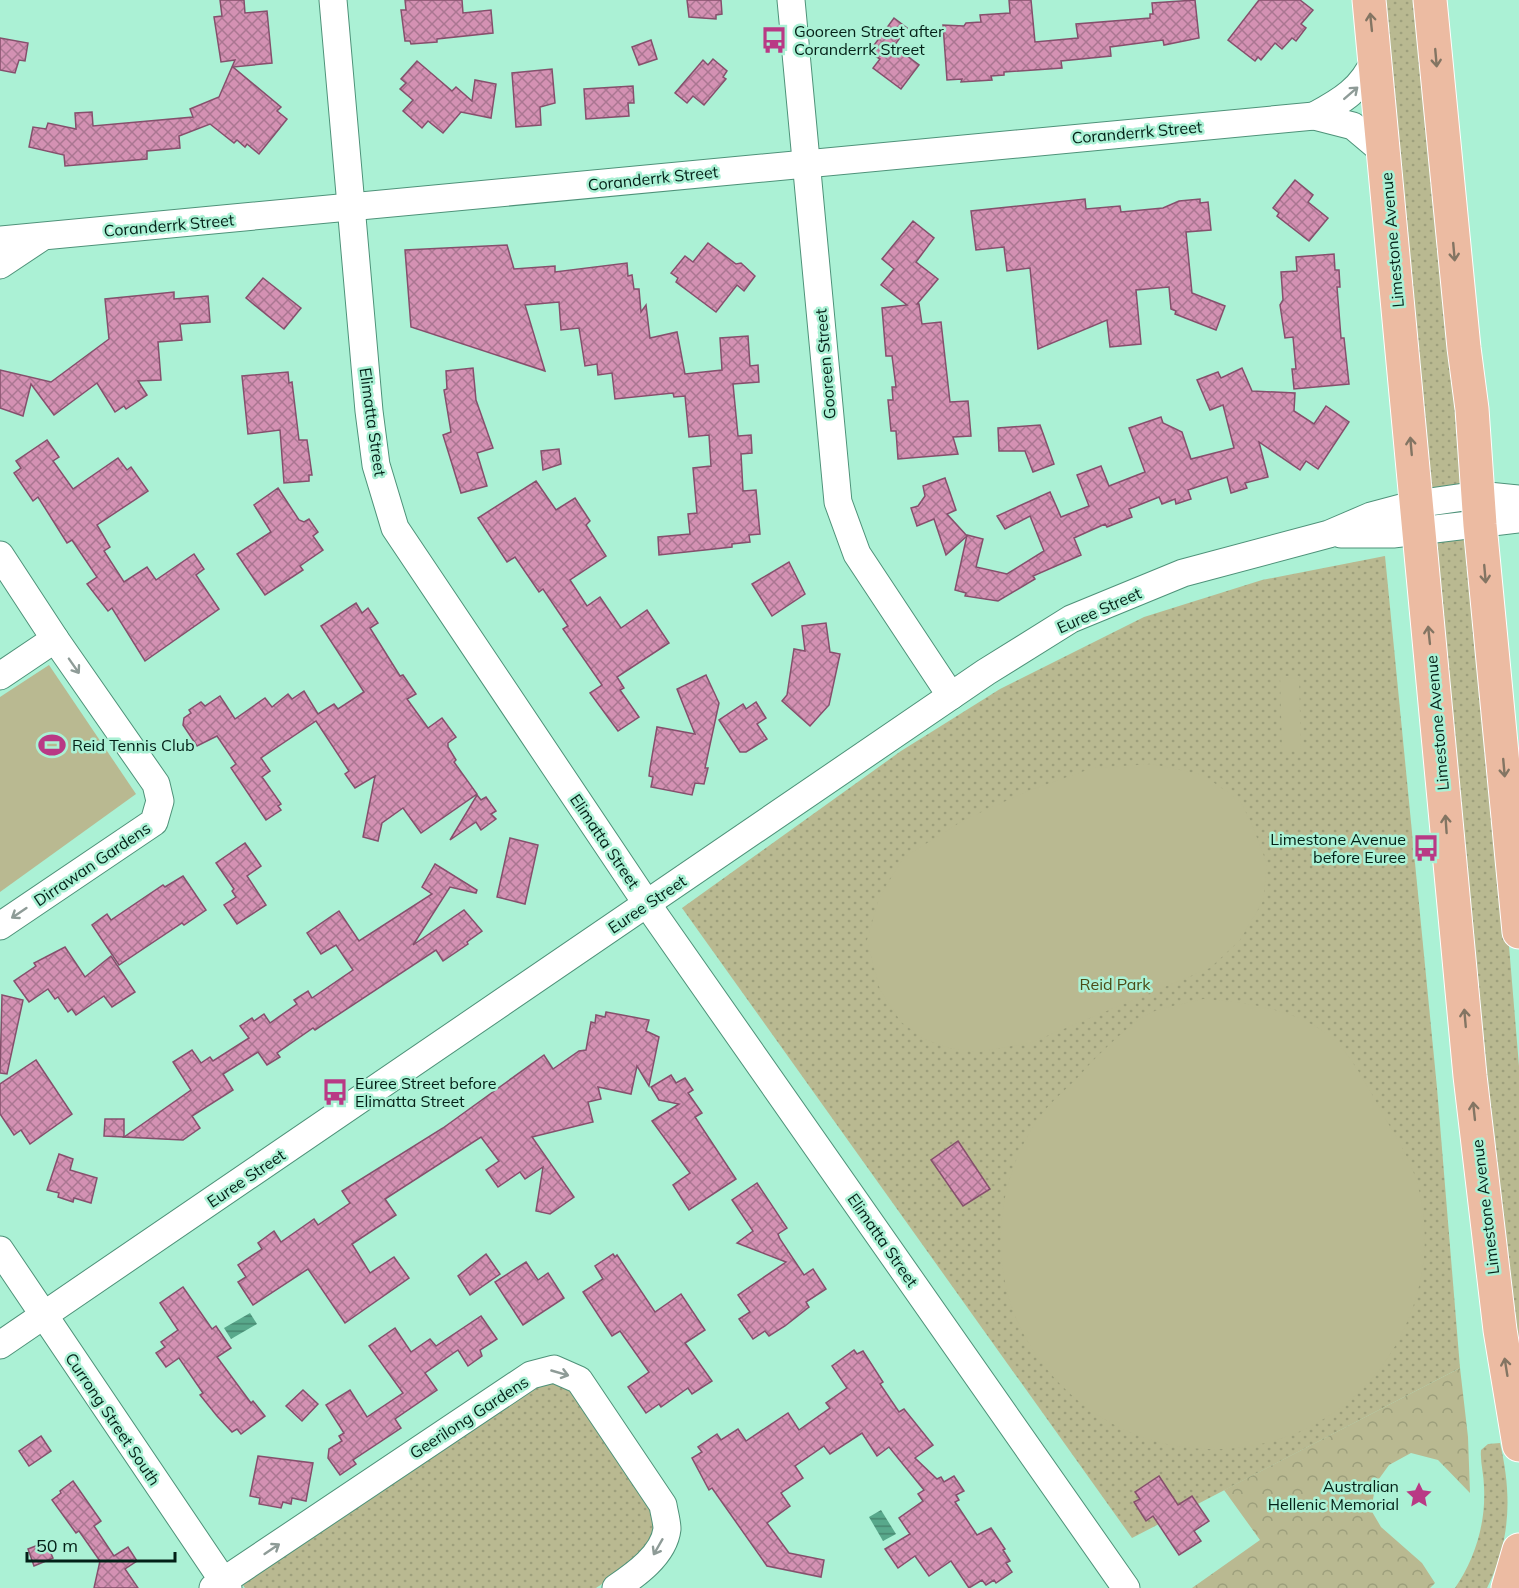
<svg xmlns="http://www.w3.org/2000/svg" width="1519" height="1588" font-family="Mulish,sans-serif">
<defs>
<pattern id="green-dots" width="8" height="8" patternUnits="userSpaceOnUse" patternTransform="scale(1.5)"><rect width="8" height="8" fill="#b9b991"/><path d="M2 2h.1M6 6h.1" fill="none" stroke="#9d9f7c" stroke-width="1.8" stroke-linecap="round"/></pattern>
<pattern id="forest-crowns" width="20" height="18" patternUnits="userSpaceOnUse" patternTransform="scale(1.5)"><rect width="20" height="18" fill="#b9b991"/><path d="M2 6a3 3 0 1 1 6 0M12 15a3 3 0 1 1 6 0" fill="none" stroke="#9d9f7c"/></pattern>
<pattern id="water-rules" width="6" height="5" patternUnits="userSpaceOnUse" patternTransform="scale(1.5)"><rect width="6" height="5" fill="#58a88b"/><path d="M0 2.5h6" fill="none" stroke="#478871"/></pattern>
<pattern id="building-cross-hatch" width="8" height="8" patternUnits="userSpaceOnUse" patternTransform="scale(1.5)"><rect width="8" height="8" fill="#d491b3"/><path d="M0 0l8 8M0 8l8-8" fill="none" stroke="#aa7691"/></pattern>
</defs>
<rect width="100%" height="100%" fill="#abf1d5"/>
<g fill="url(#green-dots)">
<path d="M1380,0H1433L1466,430L1519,1066V1373L1488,1155Z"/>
<path d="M1385,556L1437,1088L1460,1368L1132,1538L682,908L901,751L1000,689L1144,617L1262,580Z"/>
<path d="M551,1382L570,1390L651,1506L655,1536L638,1560L596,1588H245L241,1582L535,1388Z"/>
<path d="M1500,1443C1512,1494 1511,1541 1487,1588H1455C1475,1559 1486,1523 1484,1487C1484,1475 1480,1462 1481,1450L1488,1444Z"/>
</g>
<path fill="url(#forest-crowns)" d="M1460,1368L1468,1437L1470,1493L1438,1460L1411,1453L1389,1465L1376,1483L1371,1510L1381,1527L1422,1563L1435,1583L1430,1588H1192L1260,1540L1224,1490Z"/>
<g fill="#b9b991">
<path d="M49,665L136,794L0,892V697Z"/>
<path d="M1280,676H1299L1301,750H1282Z"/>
<path d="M1152,764L1203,775L1240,801L1251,822L1267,864L1263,901L1240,940L1210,968L1030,1043L978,1052L949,1048L924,1039L901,1022L880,990L867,940L879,898L903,858L964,820L1030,790L1093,768Z"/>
<path d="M1203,999C1253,1003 1314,1011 1346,1053C1361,1073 1373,1096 1385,1118C1397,1138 1408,1156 1416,1179C1427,1215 1428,1257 1417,1294C1365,1478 1125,1504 1028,1342C988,1275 993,1185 1037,1121C1051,1099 1072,1086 1088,1066C1100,1053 1134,1020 1150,1013C1166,1006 1186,1004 1203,999Z"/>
</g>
<g fill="url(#water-rules)">
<path d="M250,1313L257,1324L231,1339L224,1328Z"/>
<path d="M881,1510L896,1534L883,1541L869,1517Z"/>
</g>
<g fill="url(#building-cross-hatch)" stroke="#85506c" stroke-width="1.5">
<path d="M220,0H244L245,13L267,11L272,63L233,67L281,107L277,111L287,119L259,154L247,144L245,147L237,140L234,143L210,124L179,136L180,148L147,151V159L65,166L64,155L29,147L33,127L46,129L48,123L76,129L75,113L92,112L93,126L193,117L190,109L219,97L235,60L221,62L214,17L222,16Z"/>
<path d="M405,0H462L463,13L491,10L493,33L437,39V42L411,44L410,41H405L401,10H406Z"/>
<path d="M687,0H721L722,14L716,15V19L689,17Z"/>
<path d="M1009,0H1031L1035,42L1078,38L1076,24L1150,18V14H1153L1152,3L1195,0L1199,38L1164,45L1163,40L1110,47L1111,56L1061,61L1062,68L1004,72V75L991,76L992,80L961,82L962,79L947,80L943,25L964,26L966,23L981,22L980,15L1010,13Z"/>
<path d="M1259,0H1300L1313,10L1301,24L1306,28L1296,41L1292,38L1282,49L1275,43L1261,60L1258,57L1255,61L1228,40Z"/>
<path d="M894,18L907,28L894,46L919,65L901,89L873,68L880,59L869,52Z"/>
<path d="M0,38L28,43L25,61L19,60L15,73L0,70Z"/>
<path d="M651,40L657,59L639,65L632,47Z"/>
<path d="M713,59L727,71L723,77L726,79L704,105L693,96L687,103L675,93L703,60L708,65Z"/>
<path d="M417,61L452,91L456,87L472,101L475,80L496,84L491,118L461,112L443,133L428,121L422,128L403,111L413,100L400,89L406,83L401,79Z"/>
<path d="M552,69L555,103L540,107L541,125L516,127L512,73Z"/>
<path d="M633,86L634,103H628L629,116L586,119L584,89Z"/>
<path d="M1295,180L1313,195L1308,202L1328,218L1309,241L1277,216L1279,213L1273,208Z"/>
<path d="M1085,199L1086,209L1120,206L1121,212L1163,208L1179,201L1200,199V203L1208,202L1211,230L1186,232L1192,293L1225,306L1216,330L1175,314L1176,311L1171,309L1169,287L1136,290L1141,344L1110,347L1107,320L1038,349L1030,268L1007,271L1004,247L976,250L971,211Z"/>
<path d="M913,221L934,238L916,262L938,279L917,304H919L922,324L941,322L950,402L968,401L971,436L953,437L958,454L898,459L896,431H891L888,400H893L892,387H896L892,356H886L882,308L907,305L881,285L894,269L882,259Z"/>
<path d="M708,243L736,264L741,263L755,276L744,291L737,285L716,312L676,282L678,278L671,273L685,256L693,262Z"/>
<path d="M507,245L514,269L555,266V272L627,263L628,276L632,275L634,289H639L641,312L646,305L650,338L677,332L685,374L722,370L720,338L748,336L750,366L758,365L759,382L733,384L738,436L751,435L752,453L741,454L743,491L756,490L760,534L749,535L750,542L732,544V547L659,555L658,537L690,534L688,514L697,513L693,468L711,466L709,435L689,437L685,396L674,397L673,393L615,399L612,373L598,375L597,364L585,366L579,328L561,330L559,302L525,305L545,371L411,327L405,250Z"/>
<path d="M1334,254L1335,270H1339L1340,287H1337L1341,338H1344L1349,384L1294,389L1292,369H1296L1293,337L1285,338L1280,305L1283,300L1281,272L1297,271L1296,257Z"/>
<path d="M263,278L301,308L284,329L246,298Z"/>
<path d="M174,292V299L208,296L210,322L180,324L182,340L158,342L161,380L138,381L147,395L126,409L124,406L115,412L97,383L54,415L31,384L23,416L0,408V370L51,382L109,339L105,299Z"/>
<path d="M473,368L476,400L493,448L477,453L487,486L461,493L443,435L451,432L444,390L447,389L446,371Z"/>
<path d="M1242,368L1252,391L1295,393L1294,411L1314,424L1326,406L1349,422L1318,469L1306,461L1300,470L1259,442L1268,477L1245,483L1247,488L1231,493L1227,477L1188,490L1191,499L1176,504L1175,499L1162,504L1159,497L1129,509L1132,517L1107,527L1105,524L1074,538L1081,555L1033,576L1035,579L998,601L965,596L966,593L955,590L967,535L983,539L976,567L1007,574L1044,551L1030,516L1005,529L997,516L1050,492L1061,517L1089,506L1077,475L1101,466L1109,486L1145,472L1129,428L1161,417L1163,423L1182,432L1191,459L1234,448L1223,405L1210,410L1197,380L1218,372L1221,378Z"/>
<path d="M288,372L289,383L292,382L299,440H307L312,475H309V481L284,483L280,430L248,434L242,376Z"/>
<path d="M1040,425L1054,464L1033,472L1025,451H999L998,428Z"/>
<path d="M47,440L59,457L53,461L73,489L118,458L127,470L131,467L148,491L97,525L110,547L104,551L124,582L147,567L156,580L194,554L204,569L196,575L219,609L145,661L112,608L108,611L87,584L97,577L72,540L67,543L38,497L33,501L14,473L21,468L16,461Z"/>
<path d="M559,449L561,464L543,470L541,451Z"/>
<path d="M945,478L956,510L947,514L967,536L946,555L934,519L917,526L911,508L918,506L925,496L923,486Z"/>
<path d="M536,481L556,510L575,498L590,521L586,525L606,556L570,580L587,606L600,597L621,628L647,610L669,643L617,677L624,688L620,690L639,717L618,731L590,693L602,685L563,629L568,626L543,589L539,592L515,557L507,562L478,518Z"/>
<path d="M278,488L299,520L304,522L309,519L318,532L313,536L323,550L300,566L303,570L265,595L237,554L271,532L254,505Z"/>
<path d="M789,562L805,594L772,616L752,584Z"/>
<path d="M356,603L362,613L368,608L378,623L370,628L400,676L403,675L416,694L407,699L428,728L442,718L456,737L448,743V747L456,760L454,762L477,794L421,833L403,808L382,823L378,841L363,837L375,776L355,788L345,774L349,771L316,721L261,758L270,771L262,777L281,804L278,806L281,810L266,820L231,768L236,764L217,736L197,746L183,725L184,718L191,713L189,710L201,702L205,706L220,696L235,719L265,698L272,707L288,694L292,699L304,691L318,714L334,704L338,709L364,692L321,626Z"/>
<path d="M826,623L830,652L840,654L829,705L810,726L782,701L787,695L794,649L805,651L802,626Z"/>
<path d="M706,675L719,703L705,768H708L704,784L695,783L692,795L651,787L653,777L649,776L650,768L657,727L695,734L677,689Z"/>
<path d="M756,702L766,718L757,724L767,739L746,752H740L719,720L743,704L746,709Z"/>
<path d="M477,795L481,800L486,797L496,811L491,814L496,819L481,830L476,822L450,840Z"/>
<path d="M510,838L538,845L525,904L497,897Z"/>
<path d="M245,843L261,866L247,876L266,905L237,924L224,905L236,897L232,891L234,889L216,863Z"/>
<path d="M435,864L477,890L476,893L450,887L413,945L464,910L482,931L467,942L468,944L443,961L436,950L315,1030L313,1028L277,1053L280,1057L267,1065L258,1052L223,1074L233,1090L192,1116L200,1128L183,1140L124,1137L191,1090L173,1062L192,1050L201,1063L210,1057L213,1061L249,1038L240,1026L252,1018L254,1021L264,1014L270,1023L297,1004L294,1000L308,991L312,998L353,970L336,945L321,954L307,933L339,911L359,941L432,894L422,887Z"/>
<path d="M183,876L206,910L184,925L182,923L119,965L92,925L107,914L111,920L163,885L165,887Z"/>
<path d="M65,947L85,977L111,956L135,992L112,1007L104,996L76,1015L72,1009L68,1012L58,997L55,999L48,989L29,1002L14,981L36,966L34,963Z"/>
<path d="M2,995L23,1000L7,1074L0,1073Z"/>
<path d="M606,1012L649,1020L646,1031L659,1037L649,1086L637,1066L631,1094L598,1087L601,1099L588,1102L593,1122L532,1137L574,1197L550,1214L536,1211L543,1167L525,1179L520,1172L498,1187L486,1170L499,1161L481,1137L385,1199L396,1215L352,1244L370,1273L394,1257L409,1278L345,1323L308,1269L253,1305L238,1282L246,1277L238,1265L262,1249L258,1243L274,1231L281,1242L314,1219L318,1225L350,1203L342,1191L443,1128L544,1055L553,1069L579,1051L586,1050L591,1022L595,1023L596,1015L605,1017Z"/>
<path d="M36,1060L72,1114L30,1144L21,1130L14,1135L0,1114V1084Z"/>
<path d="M671,1075L676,1083L685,1078L693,1090L688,1093L702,1113L695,1117L736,1179L689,1210L673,1185L690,1173L652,1121L679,1104L659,1100L651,1087Z"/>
<path d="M105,1119H124V1137L104,1136Z"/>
<path d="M958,1141L990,1189L963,1206L931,1160Z"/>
<path d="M59,1154L73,1159L70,1170L97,1178L91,1203L74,1198L73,1202L58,1197L59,1193L47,1190Z"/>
<path d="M757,1183L787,1228L778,1234L780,1239L804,1275L813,1269L826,1289L806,1302L809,1307L785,1326L769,1336L765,1331L753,1339L739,1319L750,1312L738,1295L786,1262L737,1243L753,1231L732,1200Z"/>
<path d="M486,1254L500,1274L470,1295L458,1276Z"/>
<path d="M613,1254L615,1257L617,1255L655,1312L681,1294L705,1330L685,1343L712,1381L692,1394L688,1388L661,1407L659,1404L646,1413L628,1387L649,1372L620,1331L612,1336L583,1292L603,1279L595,1266Z"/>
<path d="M526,1262L538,1280L548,1273L564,1298L523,1325L495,1282Z"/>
<path d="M183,1287L212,1329L216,1326L231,1348L217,1357L251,1403L253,1401L265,1416L241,1434L237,1429L232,1432L217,1416L200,1395L203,1393L179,1358L166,1367L156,1353L165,1347L161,1342L178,1330L160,1303Z"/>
<path d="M481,1316L497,1339L480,1350L482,1356L468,1366L458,1350L425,1373L437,1390L395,1419L401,1428L353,1460L356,1464L340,1475L328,1458L329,1449L342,1441L339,1436L344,1433L326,1405L350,1390L367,1417L403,1393L369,1346L395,1328L411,1352L430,1339L436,1346Z"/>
<path d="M854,1350L857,1354L863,1351L883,1382L880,1384L899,1412L904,1409L933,1445L915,1458L937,1479L941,1477L944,1482L954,1476L964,1491L956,1495L959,1500L955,1502L977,1535L991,1528L1005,1549L1003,1550L1010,1561L1006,1563L1012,1572L996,1583L994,1580L986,1585L982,1580L969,1588L951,1561L929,1576L915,1556L898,1568L885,1549L910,1534L899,1518L923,1501L918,1494L924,1490L889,1447L877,1456L862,1433L830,1454L824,1446L795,1466L803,1478L781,1493L790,1506L767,1523L789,1553L824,1560L821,1577L767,1566L712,1488L709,1490L692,1458L702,1452L698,1447L717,1434L721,1440L738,1429L746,1441L788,1413L799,1430L830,1408L826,1403L847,1388L832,1366Z"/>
<path d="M303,1390L318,1404L302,1421L286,1406Z"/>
<path d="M41,1436L51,1451L29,1466L19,1451Z"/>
<path d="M258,1456L313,1463L306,1501L292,1498L291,1504L283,1502L281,1508L259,1504L260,1498L250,1496Z"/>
<path d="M1159,1476L1178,1505L1192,1496L1209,1521L1194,1531L1201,1541L1179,1555L1153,1516L1146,1521L1134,1502L1140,1499L1135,1492Z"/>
<path d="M73,1481L101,1521L94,1526L114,1556L128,1547L137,1561L125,1569L138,1588H94L100,1561L79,1531L76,1533L52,1500L61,1493L60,1491Z"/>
<path d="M46,1542L53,1558L34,1566L28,1549Z"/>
</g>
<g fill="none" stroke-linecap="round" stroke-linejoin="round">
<defs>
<g id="minor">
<path d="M333,0L369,411L376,465L395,528L647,904L1126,1588"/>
<path d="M791,0L838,502L857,554L951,696"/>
<path d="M1314,116C1342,101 1362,89 1375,59"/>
<path d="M0,240L1314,116L1353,126L1385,153"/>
<path d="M0,265L39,239"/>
<path d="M1341,534H1393L1519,519"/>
<path d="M0,555L55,639"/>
<path d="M0,676L55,639L156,784L160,801L154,822L0,926"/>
<path d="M0,1250L228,1588"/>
<path d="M0,1345L986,672L1071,619L1183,573L1329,534L1371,516L1416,504L1478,495L1519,499"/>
<path d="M213,1588L531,1375L554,1369L579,1380L663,1505C664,1512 667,1522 667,1529C664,1555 635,1575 616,1588"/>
</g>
<g id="major">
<path d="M1369,0L1470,1076L1500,1330L1519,1445"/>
<path d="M1430,0L1464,348L1472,409L1480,525L1519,932"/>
<path d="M1508,1588L1519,1550"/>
</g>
</defs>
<use href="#minor" stroke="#4e9279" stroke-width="29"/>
<use href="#major" stroke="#fff" stroke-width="35"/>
<use href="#minor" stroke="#fff" stroke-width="27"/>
<use href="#major" stroke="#ecbba2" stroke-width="33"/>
</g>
<defs><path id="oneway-shaft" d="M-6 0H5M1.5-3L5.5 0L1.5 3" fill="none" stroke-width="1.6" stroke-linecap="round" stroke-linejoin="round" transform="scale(1.5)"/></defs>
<g stroke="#837563">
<use href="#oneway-shaft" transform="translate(1371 22) rotate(-96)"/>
<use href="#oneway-shaft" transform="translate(1436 58) rotate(85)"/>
<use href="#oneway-shaft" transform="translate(1454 252) rotate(85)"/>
<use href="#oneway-shaft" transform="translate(1411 446) rotate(-95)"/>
<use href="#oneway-shaft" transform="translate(1485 574) rotate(85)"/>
<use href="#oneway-shaft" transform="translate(1429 635) rotate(-96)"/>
<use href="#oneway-shaft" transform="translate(1504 768) rotate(85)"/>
<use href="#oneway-shaft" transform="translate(1446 824) rotate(-94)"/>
<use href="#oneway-shaft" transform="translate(1465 1018) rotate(-95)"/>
<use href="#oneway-shaft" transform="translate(1474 1111) rotate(-96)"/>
<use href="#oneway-shaft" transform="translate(1506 1367) rotate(-99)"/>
</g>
<g stroke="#8e9b97">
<use href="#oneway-shaft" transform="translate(1351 93) rotate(-41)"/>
<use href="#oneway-shaft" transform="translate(74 666) rotate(55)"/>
<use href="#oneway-shaft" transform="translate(19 913) rotate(146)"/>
<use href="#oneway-shaft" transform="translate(560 1373) rotate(16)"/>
<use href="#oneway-shaft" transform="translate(658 1547) rotate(120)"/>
<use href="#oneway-shaft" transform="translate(272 1549) rotate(-34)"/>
</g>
<defs>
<symbol id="bus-bare" viewBox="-9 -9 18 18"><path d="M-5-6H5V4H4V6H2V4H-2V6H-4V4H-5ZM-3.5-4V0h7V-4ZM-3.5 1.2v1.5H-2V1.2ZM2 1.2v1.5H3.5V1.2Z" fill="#b93985" stroke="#abf1d5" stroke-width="2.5" paint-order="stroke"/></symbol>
<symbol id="stadium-bare" viewBox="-9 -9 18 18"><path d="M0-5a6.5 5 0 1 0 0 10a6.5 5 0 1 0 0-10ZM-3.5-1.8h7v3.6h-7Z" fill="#b93985" stroke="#abf1d5" stroke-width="2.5" paint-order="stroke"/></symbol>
<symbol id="sight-bare" viewBox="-9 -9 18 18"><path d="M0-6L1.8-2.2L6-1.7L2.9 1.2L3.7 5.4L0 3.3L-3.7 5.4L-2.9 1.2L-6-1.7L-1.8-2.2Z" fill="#b93985" stroke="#abf1d5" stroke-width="2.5" paint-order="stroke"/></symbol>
</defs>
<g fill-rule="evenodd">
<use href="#bus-bare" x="755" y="21" width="38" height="38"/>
<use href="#stadium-bare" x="33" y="726" width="38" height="38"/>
<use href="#bus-bare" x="1407" y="829" width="38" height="38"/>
<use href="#bus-bare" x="316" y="1073" width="38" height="38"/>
<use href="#sight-bare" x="1400" y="1476" width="38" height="38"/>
</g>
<g text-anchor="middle" stroke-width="5" stroke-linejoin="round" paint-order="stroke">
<g font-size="16" fill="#032017" stroke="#abf1d5" text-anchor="start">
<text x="794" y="37">Gooreen Street after<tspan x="794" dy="18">Coranderrk Street</tspan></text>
<text x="72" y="751">Reid Tennis Club</text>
<text x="1406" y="845" text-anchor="end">Limestone Avenue<tspan x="1406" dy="18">before Euree</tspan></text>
<text x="355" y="1089">Euree Street before<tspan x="355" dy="18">Elimatta Street</tspan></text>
<text x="1399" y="1492" text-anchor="end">Australian<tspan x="1399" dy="18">Hellenic Memorial</tspan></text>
</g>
<g font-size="16" fill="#032017" stroke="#abf1d5">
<text transform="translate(1137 132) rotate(-5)" y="6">Coranderrk Street</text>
<text transform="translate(653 178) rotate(-6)" y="6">Coranderrk Street</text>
<text transform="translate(169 225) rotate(-5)" y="6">Coranderrk Street</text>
<text transform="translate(1392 240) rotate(-95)" y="6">Limestone Avenue</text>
<text transform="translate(825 364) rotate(-95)" y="6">Gooreen Street</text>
<text transform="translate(373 422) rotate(82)" y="6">Elimatta Street</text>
<text transform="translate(1099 610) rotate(-24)" y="6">Euree Street</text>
<text transform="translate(1437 723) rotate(-95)" y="6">Limestone Avenue</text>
<text transform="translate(605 841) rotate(56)" y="6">Elimatta Street</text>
<text transform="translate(92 864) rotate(-34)" y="6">Dirrawan Gardens</text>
<text transform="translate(647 904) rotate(-34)" y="6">Euree Street</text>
<text transform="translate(246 1178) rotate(-34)" y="6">Euree Street</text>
<text transform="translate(1485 1207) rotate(-97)" y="6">Limestone Avenue</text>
<text transform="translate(883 1240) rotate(55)" y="6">Elimatta Street</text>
<text transform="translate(469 1417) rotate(-33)" y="6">Geerilong Gardens</text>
<text transform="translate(113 1419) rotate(56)" y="6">Currong Street South</text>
</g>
<g font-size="16" fill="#4b4a15" stroke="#abf1d5">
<text x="1115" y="990">Reid Park</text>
</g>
</g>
<path d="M27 1552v9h148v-9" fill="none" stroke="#032017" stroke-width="3"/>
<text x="36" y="1552" font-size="18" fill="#032017" stroke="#abf1d5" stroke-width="4.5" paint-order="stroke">50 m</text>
</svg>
